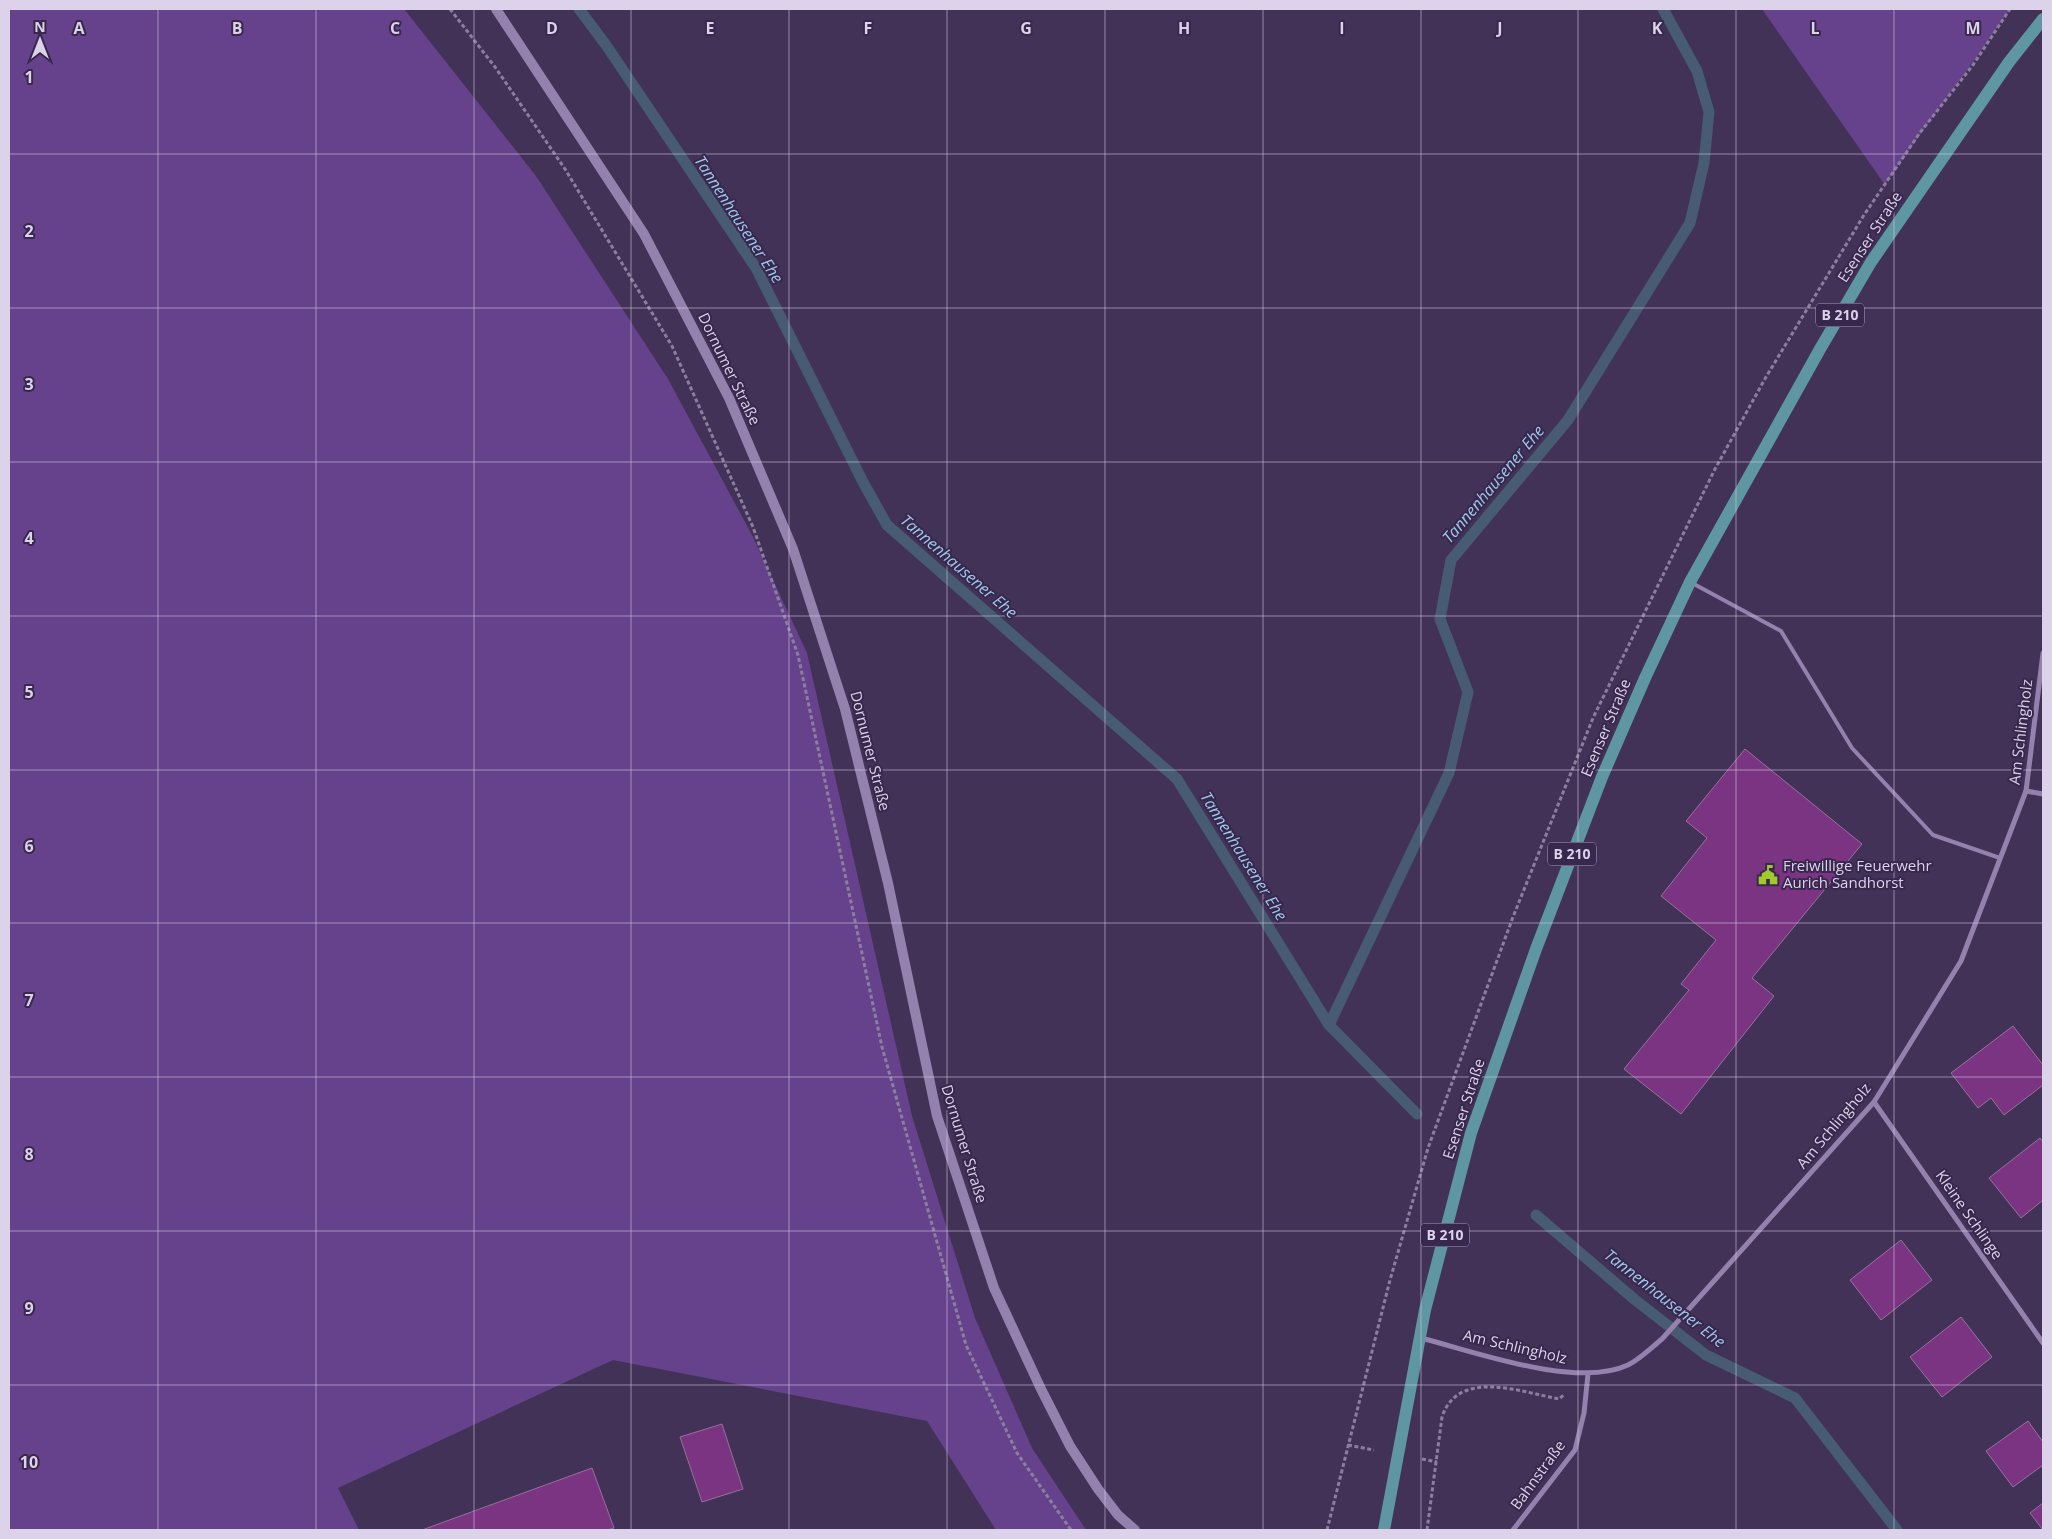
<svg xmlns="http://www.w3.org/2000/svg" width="2052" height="1539" font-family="'Open Sans',sans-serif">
<rect width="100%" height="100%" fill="#433258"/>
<g fill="#65428b">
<path d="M9,9H404L536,176L668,379L752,535L807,653L912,1116L975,1318L1032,1448L1086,1530H996L927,1421L613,1360L338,1488L359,1530H9Z"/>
<path d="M1762,9H2010C1970,69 1925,125 1885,185Z"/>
</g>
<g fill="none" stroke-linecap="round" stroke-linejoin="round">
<g stroke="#475b72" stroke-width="11">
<path d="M579,9L606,45L756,268L863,482L887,525L1177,779L1329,1025L1417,1114"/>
<path d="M1329,1025L1449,773L1468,692L1440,619L1451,560L1568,420L1690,223L1704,163L1709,112L1697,71L1663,9"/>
<path d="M1536,1215L1634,1299L1706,1355L1795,1398L1897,1530"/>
</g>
</g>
<g fill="#7b3482" stroke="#957398">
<path d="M1745,749L1862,844L1752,978L1774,996L1681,1114L1624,1069L1689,990L1681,984L1716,940L1661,896L1707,838L1686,821Z"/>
<path d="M2013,1026L2043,1065V1085L2004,1115L1991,1098L1978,1108L1951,1073Z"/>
<path d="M2040,1138L2043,1142V1200L2021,1218L1989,1178Z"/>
<path d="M1901,1240L1932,1280L1881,1320L1850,1280Z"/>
<path d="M1961,1317L1992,1357L1942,1397L1910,1357Z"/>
<path d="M2028,1421L2043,1442V1465L2013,1487L1986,1451Z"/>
<path d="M722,1424L743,1489L702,1502L680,1437Z"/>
<path d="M592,1468L614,1528L607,1530H422Z"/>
<path d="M2043,1503V1530L2030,1513Z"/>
</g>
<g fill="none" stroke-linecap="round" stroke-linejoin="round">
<g stroke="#8c7f9e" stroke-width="3" stroke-dasharray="4 2.5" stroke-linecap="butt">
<path d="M450,9L495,67L565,169L672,346L753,527L798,655L882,1047L966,1345L1017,1453L1071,1530"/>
<path d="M1348,1445L1374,1450"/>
<path d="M1422,1459L1437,1462"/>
<path d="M1327,1530L1390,1280L1428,1148L1513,917L1593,718L1715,469L1766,377L1864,215L1919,134L1973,65L2010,9"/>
<path d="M1427,1530L1442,1417C1458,1368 1521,1392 1559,1399L1565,1394"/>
</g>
<path stroke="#9481ad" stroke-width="4" d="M1692,583L1781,631L1852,748L1933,835L2000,858"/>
<g stroke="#9481ad" stroke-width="5">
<path d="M2026,791L2043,794"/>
<path d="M1874,1102L2043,1343"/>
<path d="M1421,1338C1476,1352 1576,1389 1628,1365C1640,1359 1652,1347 1662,1339L1874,1102L1961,961L2026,791L2043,653"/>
<path d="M1513,1530L1575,1450L1584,1413L1588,1374"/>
</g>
<path stroke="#9481ad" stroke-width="10" d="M496,9L644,234L729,398L793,549L845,709L888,883L937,1116L994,1288L1041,1389L1070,1446L1098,1489L1118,1515L1135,1530"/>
<path stroke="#5e97a1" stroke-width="12" d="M1384,1530L1425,1310L1471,1133L1536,949L1602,777L1645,678L1690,582L1820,349L1871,262L2009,62L2043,19"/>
</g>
<path fill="none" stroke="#dcd2ea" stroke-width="1" stroke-opacity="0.55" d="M158,9V1530M316,9V1530M474,9V1530M631,9V1530M789,9V1530M947,9V1530M1105,9V1530M1263,9V1530M1421,9V1530M1578,9V1530M1736,9V1530M1894,9V1530M9,154H2043M9,308H2043M9,462H2043M9,616H2043M9,770H2043M9,923H2043M9,1077H2043M9,1231H2043M9,1385H2043"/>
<defs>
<symbol id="civic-bare" viewBox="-9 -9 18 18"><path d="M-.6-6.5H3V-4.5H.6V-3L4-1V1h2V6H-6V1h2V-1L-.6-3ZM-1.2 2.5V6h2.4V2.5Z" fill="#a0c92b" stroke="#39284d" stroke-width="2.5" paint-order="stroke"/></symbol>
</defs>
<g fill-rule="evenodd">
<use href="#civic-bare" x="1754" y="861" width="28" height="28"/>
</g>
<g text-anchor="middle" stroke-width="4" stroke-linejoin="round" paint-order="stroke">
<g fill="#39284d" stroke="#ab9fbb" stroke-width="1">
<rect x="1816" y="303.5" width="48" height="23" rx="4"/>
<rect x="1548" y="842.5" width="48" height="23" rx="4"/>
<rect x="1421" y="1223.5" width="48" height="23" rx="4"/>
</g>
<g font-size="14" font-weight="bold" fill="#dcd2ea">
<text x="1840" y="320">B 210</text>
<text x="1572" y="859">B 210</text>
<text x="1445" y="1240">B 210</text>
</g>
<g font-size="15" fill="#dcd2ea" stroke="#39284d">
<text transform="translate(1870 237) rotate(-57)" y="5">Esenser Straße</text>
<text transform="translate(729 369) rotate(64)" y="5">Dornumer Straße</text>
<text transform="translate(1606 728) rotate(-67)" y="5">Esenser Straße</text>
<text transform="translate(2021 732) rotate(-83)" y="5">Am Schlingholz</text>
<text transform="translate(870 751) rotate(76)" y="5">Dornumer Straße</text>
<text transform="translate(1464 1109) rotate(-72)" y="5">Esenser Straße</text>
<text transform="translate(1834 1126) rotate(-50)" y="5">Am Schlingholz</text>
<text transform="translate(964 1144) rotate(73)" y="5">Dornumer Straße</text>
<text transform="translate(1969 1215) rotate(55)" y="5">Kleine Schlinge</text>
<text transform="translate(1515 1347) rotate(13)" y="5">Am Schlingholz</text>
<text transform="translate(1538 1475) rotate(-54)" y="5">Bahnstraße</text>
</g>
<g font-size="15" fill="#dcd2ea" stroke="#39284d" text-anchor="start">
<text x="1783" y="871">Freiwillige Feuerwehr<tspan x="1783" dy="17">Aurich Sandhorst</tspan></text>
</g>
<g font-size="16" font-style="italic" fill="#9cc8ec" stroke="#39284d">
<text transform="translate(739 219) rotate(57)" y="6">Tannenhausener Ehe</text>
<text transform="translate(1493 484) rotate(-50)" y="6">Tannenhausener Ehe</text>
<text transform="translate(959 566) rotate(41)" y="6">Tannenhausener Ehe</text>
<text transform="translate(1244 856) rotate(58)" y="6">Tannenhausener Ehe</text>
<text transform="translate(1665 1298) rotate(38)" y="6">Tannenhausener Ehe</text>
</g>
</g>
<g font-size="16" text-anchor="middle" font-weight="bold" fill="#dcd2ea" stroke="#39284d" stroke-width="4" stroke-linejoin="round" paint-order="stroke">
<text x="79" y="34">A</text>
<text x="237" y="34">B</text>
<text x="395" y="34">C</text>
<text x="552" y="34">D</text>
<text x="710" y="34">E</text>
<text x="868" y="34">F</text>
<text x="1026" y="34">G</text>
<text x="1184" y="34">H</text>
<text x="1342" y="34">I</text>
<text x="1500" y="34">J</text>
<text x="1657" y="34">K</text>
<text x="1815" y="34">L</text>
<text x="1973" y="34">M</text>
<text x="29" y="83">1</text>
<text x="29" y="237">2</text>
<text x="29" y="390">3</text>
<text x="29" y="544">4</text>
<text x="29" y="698">5</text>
<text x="29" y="852">6</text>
<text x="29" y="1006">7</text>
<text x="29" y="1160">8</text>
<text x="29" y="1314">9</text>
<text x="29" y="1468">10</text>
</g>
<rect width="2052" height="1539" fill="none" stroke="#dcd2ea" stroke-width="20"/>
<g transform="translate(40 40)" stroke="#39284d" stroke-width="4" paint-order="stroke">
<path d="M0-4L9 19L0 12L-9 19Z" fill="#dcd2ea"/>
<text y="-8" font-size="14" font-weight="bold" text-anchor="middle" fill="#dcd2ea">N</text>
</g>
</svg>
